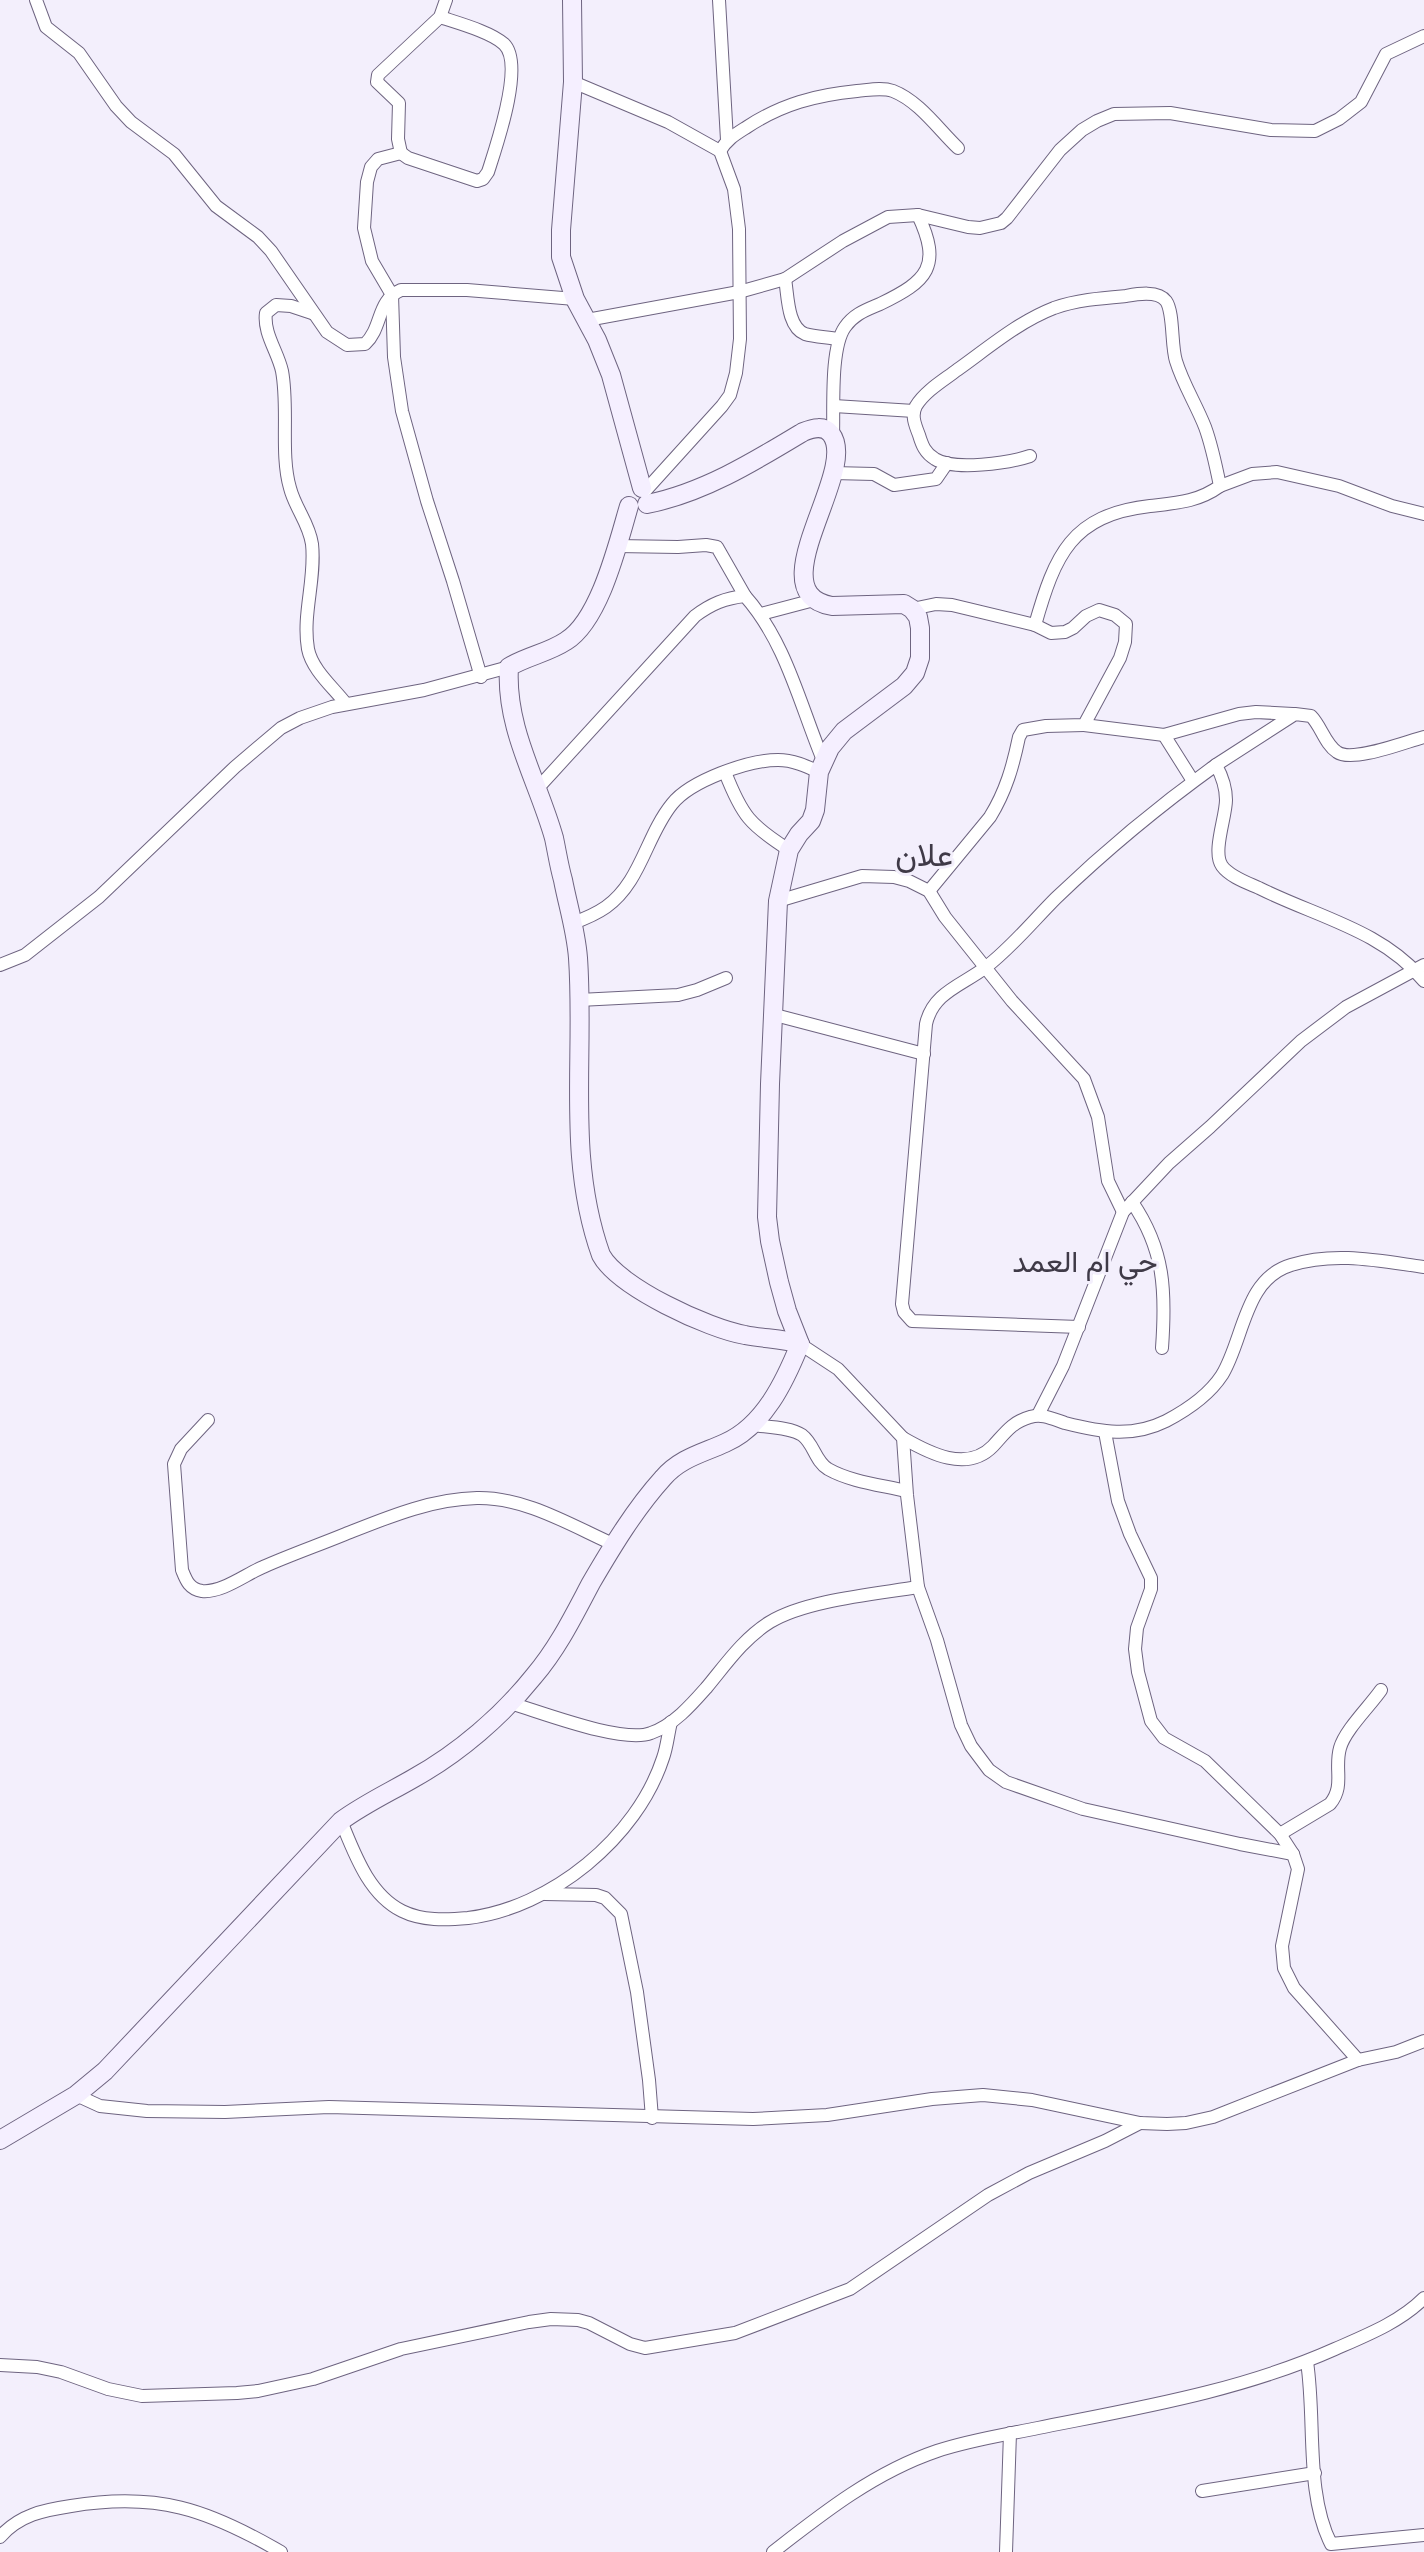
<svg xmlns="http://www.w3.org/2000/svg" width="1424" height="2552" font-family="'Times New Roman',Vazirmatn,serif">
<rect width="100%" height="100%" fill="#f3effc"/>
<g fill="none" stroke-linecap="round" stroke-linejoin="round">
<defs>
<g id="street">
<path d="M36,0L46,27L79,53L116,106L131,122L174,154L216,206L258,237L271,251L327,332L347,345L365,344C383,327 376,301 401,290H467L575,299"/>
<path d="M719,0L727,140"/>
<path d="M440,17C458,23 491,32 504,44C525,64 496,147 488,172L483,179L477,181L408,158L401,153L378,159L371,167L367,182L364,228L372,261L392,295L394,357L402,411L427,501L453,581L481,677"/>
<path d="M573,82L668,122L720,151L734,189L739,229L740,339L736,373L730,395L722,406L646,490"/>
<path d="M720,151C727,139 736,134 747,127C782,104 816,95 857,91C869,90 882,87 893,91C919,101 939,130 958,148"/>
<path d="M401,153L398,139L399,103L377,82L378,75L440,17L446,0"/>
<path d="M785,279C788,295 787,327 805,334C815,337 828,337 838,339"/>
<path d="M312,313L291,306L276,305L266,313C263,333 278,352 282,371C289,408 280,454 290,488C295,508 309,523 312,544C316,579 302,614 308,649C312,670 334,688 346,704"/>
<path d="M587,320L739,292L785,279L843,241L888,217L918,215L968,227L980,228L1001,223L1007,218L1060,150L1082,130L1097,121L1114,114L1170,113L1271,130L1315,131L1339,119L1361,102L1386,54L1424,36"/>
<path d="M834,406L914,411"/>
<path d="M833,436C834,408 830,348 845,327C854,314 866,310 880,304C928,281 942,266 918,215"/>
<path d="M1030,456C1009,463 954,471 935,459C925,453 922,445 919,435C915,425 911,415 916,406C925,391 944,380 957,370C988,348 1018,322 1054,308C1076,300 1102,298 1126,296C1137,294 1158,290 1166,301C1174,312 1171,346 1176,361C1183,384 1196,404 1205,427C1212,446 1216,466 1220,486C1198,502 1176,503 1150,506C1071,515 1055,555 1035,625"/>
<path d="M833,473L874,474L894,485L936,479L947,463"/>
<path d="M1220,486L1252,474L1277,472L1339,486L1392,506L1424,514"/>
<path d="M617,546L678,547L706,545L717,547L745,596"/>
<path d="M912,609L936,604L952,605L1035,625L1051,633L1065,632L1073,628L1086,616L1099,610L1115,615L1126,624L1125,642L1120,658L1084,725L1046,726L1023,730L1019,737C1013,766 1006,791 990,817L929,891"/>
<path d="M761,614L814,600"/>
<path d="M1084,725L1164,735L1239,714L1256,712L1293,714"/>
<path d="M1164,735L1193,781"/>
<path d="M1216,765L1295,714L1311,716C1321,726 1325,744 1337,752C1352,763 1405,742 1424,737"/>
<path d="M725,772C742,816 750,825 789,850"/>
<path d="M537,789L695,616C711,604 725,598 745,596C786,642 800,705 823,760"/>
<path d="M778,901L862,876L894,877L909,881L929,891L945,917L1012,1001L1084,1079L1098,1117L1108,1181L1123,1212"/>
<path d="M573,923C584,919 596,914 606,907C641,882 646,836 672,804C690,781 748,760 778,760C793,760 806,766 819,772"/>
<path d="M0,965L25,955L99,897L235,767L281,728L300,718L332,707L424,690L509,667"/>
<path d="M579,1000L678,995L697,990L726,978"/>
<path d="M775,1015L924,1054"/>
<path d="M1132,1202C1165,1250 1166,1292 1162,1348"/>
<path d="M1079,1327L912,1321L904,1312L902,1304L926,1024C933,992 963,985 986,967C1011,948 1033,921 1056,898C1106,850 1159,806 1216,765C1222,776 1226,787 1226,800C1226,817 1212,852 1222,866C1230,877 1248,883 1259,888C1317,917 1382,930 1424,981"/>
<path d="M800,1344L838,1369L903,1438L907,1495L918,1587L937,1640L961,1725L971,1746L989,1770L1006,1782L1083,1809L1240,1844L1293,1854"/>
<path d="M1038,1415L1063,1366L1123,1212L1169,1163L1210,1127L1301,1041L1346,1007L1424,965"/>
<path d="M208,1420L181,1449L174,1464L182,1570C186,1580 189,1589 202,1591C222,1593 246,1574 263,1567C290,1555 316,1546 343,1535C386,1518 430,1499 477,1498C526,1497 572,1526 615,1545"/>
<path d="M753,1425C767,1427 790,1427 802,1435C814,1444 815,1461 828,1469C851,1482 881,1485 906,1491"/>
<path d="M1105,1432L1118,1501L1130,1534L1151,1578V1589L1137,1628L1135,1649L1138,1672L1151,1721L1164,1738L1205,1761L1280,1834L1293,1854L1298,1869L1282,1946L1284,1968L1294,1988L1358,2060"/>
<path d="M903,1438C929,1453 967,1473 993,1446C1005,1433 1012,1422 1030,1417C1042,1413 1053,1419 1065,1423C1101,1432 1132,1438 1166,1421C1187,1410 1209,1395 1222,1375C1244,1339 1244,1279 1291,1265C1335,1251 1380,1261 1424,1267"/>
<path d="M510,1703C541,1712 623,1744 651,1733C674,1725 692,1704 707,1687C726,1664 744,1638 770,1622C806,1600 876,1594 918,1587"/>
<path d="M341,1821C354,1852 368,1894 402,1911C422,1921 446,1920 468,1918C551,1908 637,1838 663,1758C667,1747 668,1734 671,1722"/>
<path d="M1280,1834L1330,1804C1345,1786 1334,1769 1340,1748C1345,1730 1370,1706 1381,1690"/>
<path d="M545,1894L596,1895L605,1898L621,1914L637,1992L649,2080L652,2118"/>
<path d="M76,2095L100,2106L147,2111L225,2112L329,2107L753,2119L827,2115L932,2099L983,2095L1032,2100L1140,2123L1167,2124L1186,2123L1213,2117L1358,2060L1396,2052L1424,2041"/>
<path d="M1307,2362C1316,2420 1305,2493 1331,2544L1424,2535"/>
<path d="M0,2365L37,2367L61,2372L108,2389L142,2396L237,2393L258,2391L313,2379L401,2349L529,2322L551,2319L578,2320L589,2323L630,2344L645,2348L735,2333L850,2289L988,2195L1029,2173L1105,2141L1140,2123"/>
<path d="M1202,2491L1315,2473"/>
<path d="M0,2537C19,2515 44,2510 71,2506C157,2492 207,2509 281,2552"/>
<path d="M773,2552C824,2512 875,2472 937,2451C970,2440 1004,2435 1038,2428C1138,2408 1241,2391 1335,2349C1367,2335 1400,2322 1424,2298"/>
<path d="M1006,2552L1010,2433"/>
</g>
<g id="secondary">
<path d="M572,0L573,82L561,230V257L575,299L597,340L611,375L642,488"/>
<path d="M629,506C618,543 600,620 566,641C548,653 527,656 509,667C505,728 538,781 554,838C557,852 559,866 563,880C568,906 576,931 578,958C585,1059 566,1157 601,1255C618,1287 709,1329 745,1335C764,1339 782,1338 800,1344"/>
<path d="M0,2140L76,2095L105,2071L341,1821C364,1804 390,1792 414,1778C459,1753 502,1716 534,1676C558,1648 574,1615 591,1583C612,1547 635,1509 663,1478C680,1458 703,1453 725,1443C764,1426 785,1381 800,1344L787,1311L779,1282L770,1241L767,1217L770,1084L778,901L789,850L799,834L811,821L815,810L819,772L830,748L844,731L904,686L915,673L920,658V628L918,617L912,609L904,604L832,606C756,593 860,471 831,434C824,425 813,428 803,432C755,461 703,493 647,504"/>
</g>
</defs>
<use href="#street" stroke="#6e6480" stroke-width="14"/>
<use href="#secondary" stroke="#6e6480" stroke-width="20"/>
<use href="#street" stroke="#fff" stroke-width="12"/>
<use href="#secondary" stroke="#f5efff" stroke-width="18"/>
</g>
<g text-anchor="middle" stroke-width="6" stroke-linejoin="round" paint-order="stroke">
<g font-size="30" fill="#3f3a47" stroke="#f3effc">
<text x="1085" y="1272">حي ام العمد</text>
</g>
<g font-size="32" fill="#3f3a47" stroke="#f3effc">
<text x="924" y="866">علان</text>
</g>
</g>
</svg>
